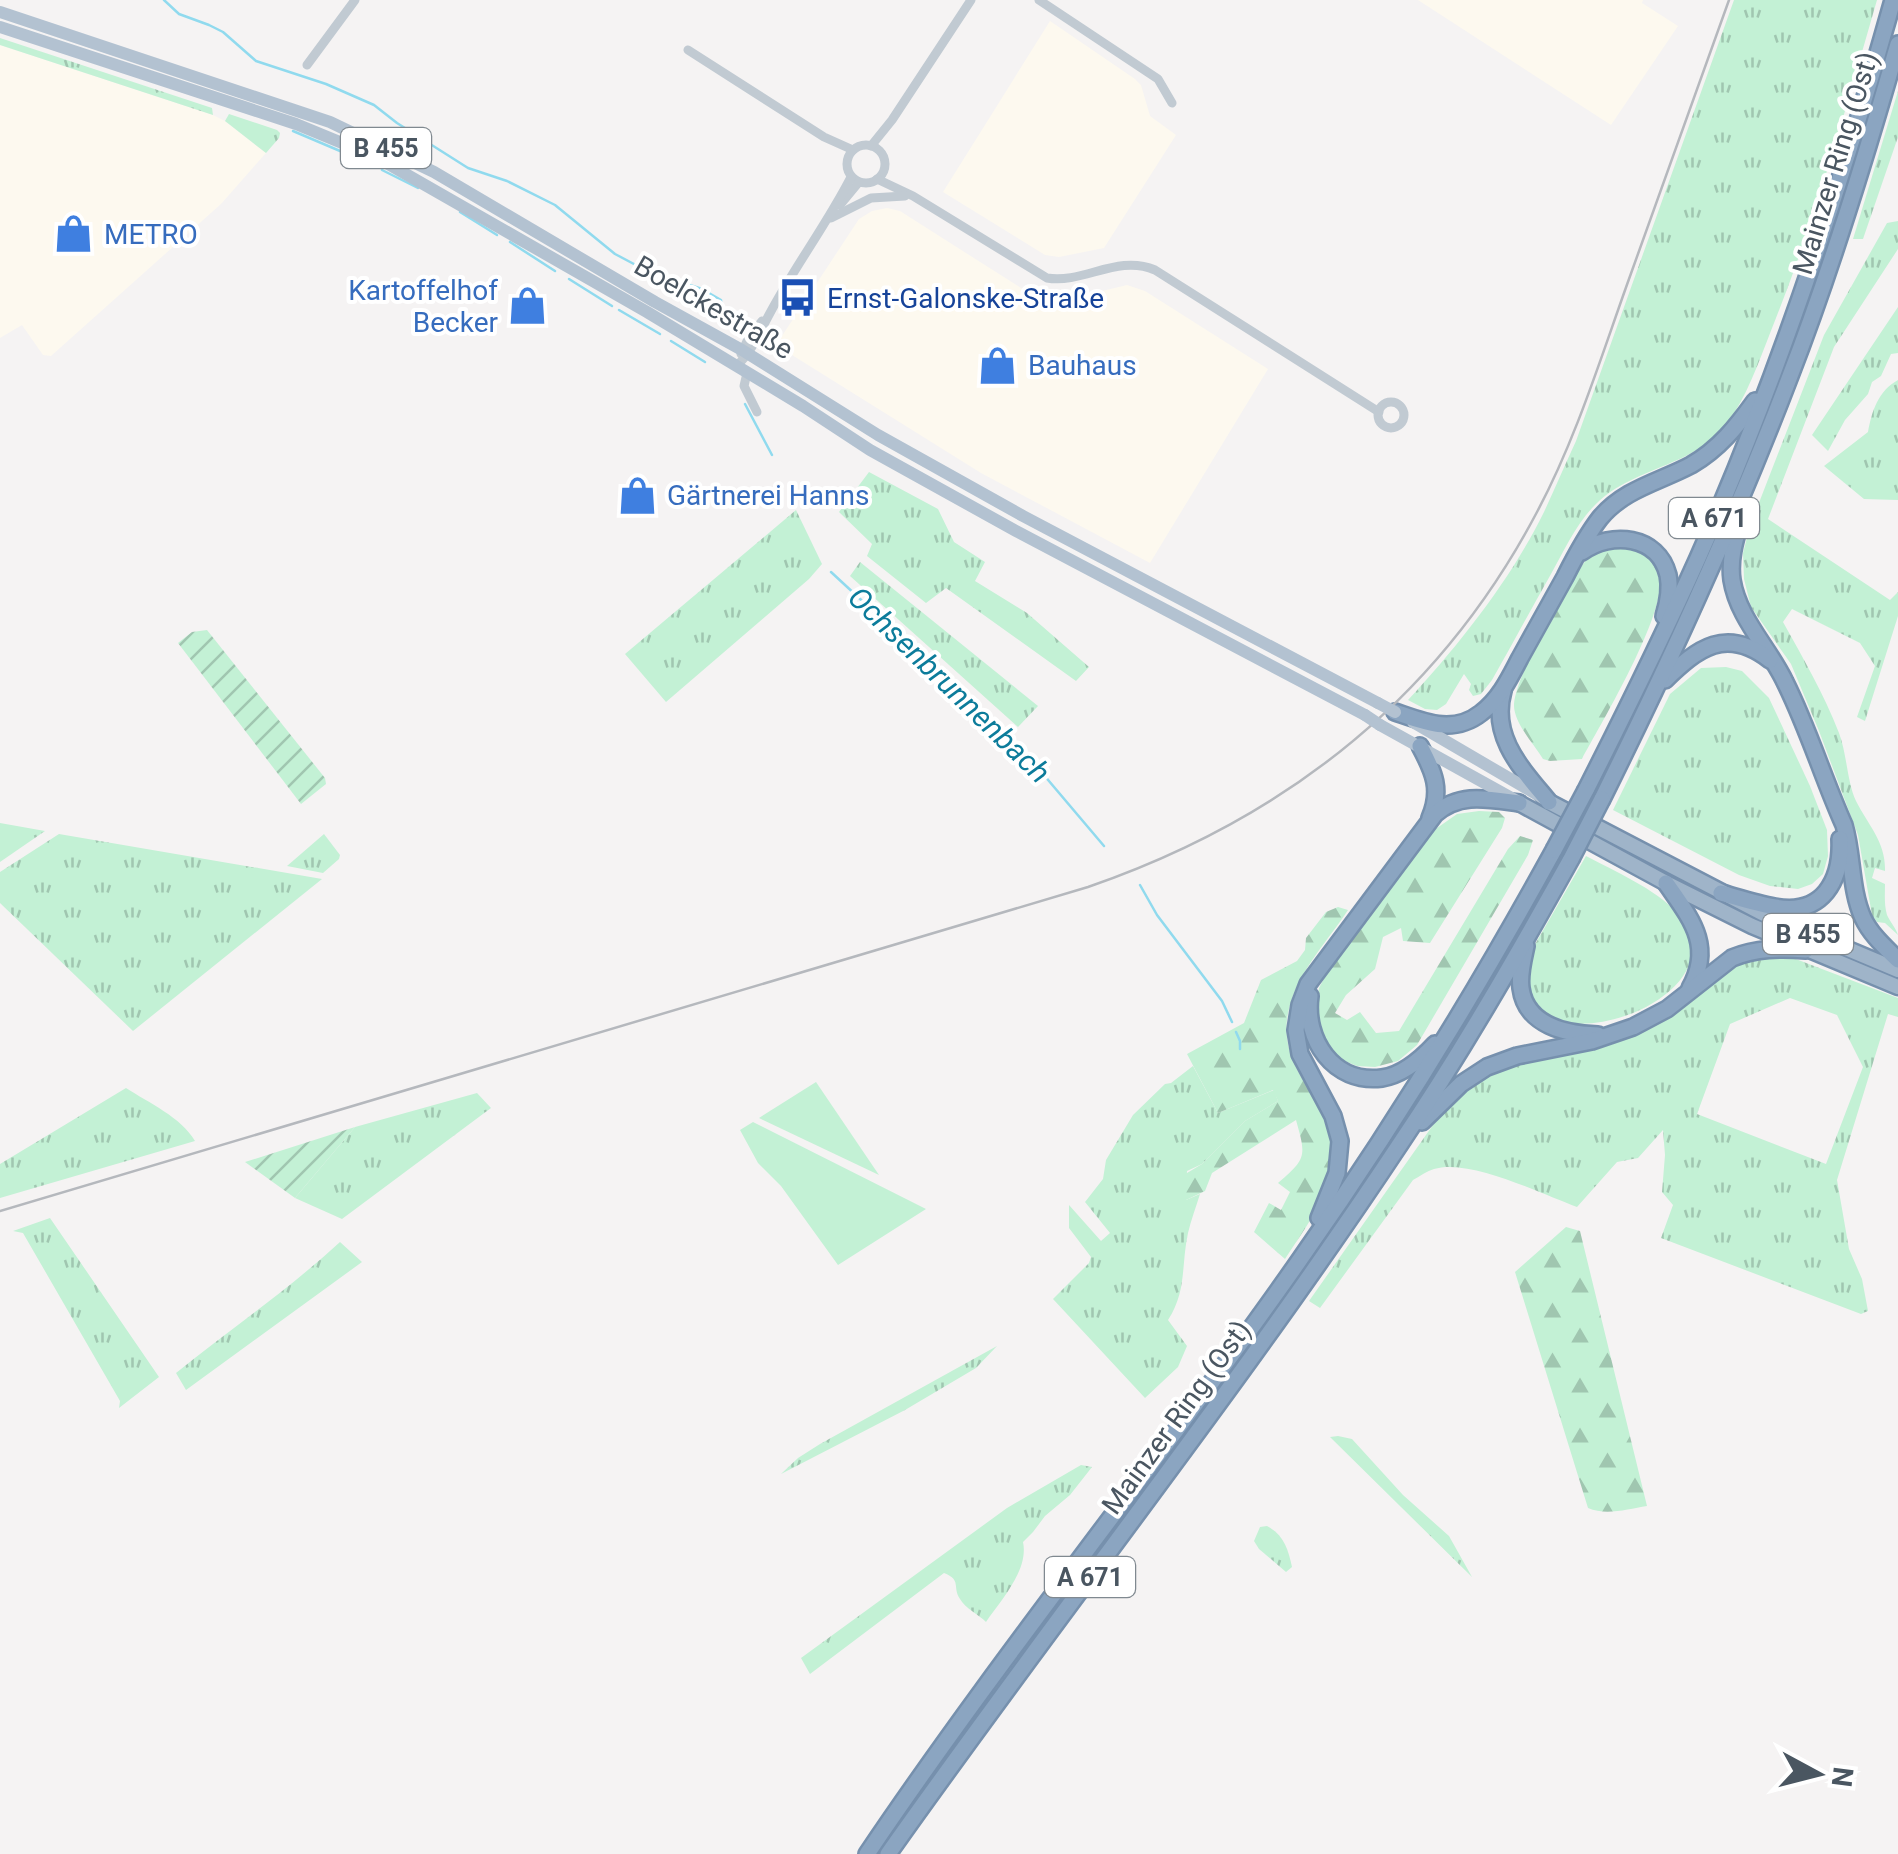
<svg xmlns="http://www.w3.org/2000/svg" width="1898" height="1854" font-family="Roboto,sans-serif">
<defs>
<pattern id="grass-tufts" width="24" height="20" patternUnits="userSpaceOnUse" patternTransform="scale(2.5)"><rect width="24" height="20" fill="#c3f1d5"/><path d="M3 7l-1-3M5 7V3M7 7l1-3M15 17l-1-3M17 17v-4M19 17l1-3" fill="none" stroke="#a0c6b0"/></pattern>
<pattern id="forest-firs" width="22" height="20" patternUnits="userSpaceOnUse" patternTransform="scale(2.5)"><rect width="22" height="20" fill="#c3f1d5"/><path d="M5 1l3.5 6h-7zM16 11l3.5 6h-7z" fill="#a0c6b0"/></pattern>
<pattern id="garden-furrows" width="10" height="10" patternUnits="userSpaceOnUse" patternTransform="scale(2.5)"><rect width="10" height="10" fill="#c3f1d5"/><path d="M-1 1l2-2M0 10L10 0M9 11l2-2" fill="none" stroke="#a0c6b0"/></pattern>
</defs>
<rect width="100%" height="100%" fill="#f5f3f3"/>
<g fill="#fdf9ef">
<path d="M1418,0H1643L1642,3L1678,26L1611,125Z"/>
<path d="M1050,21L1135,79L1141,85L1150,116L1176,135L1104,248L1059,257L1045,255L943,192Z"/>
<path d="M0,45L213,115L225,121L266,153L221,204L51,356L43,355L22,325L0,338Z"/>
<path d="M887,208L900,211L1032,295L1047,299L1065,300L1127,285L1145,291L1268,369L1150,563L981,473L776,345L859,219L872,211Z"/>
</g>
<g fill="url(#grass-tufts)" fill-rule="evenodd">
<path d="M1734,0H1877C1846,107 1817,215 1776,318C1763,350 1752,385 1733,415C1700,468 1637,464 1596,504C1577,522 1564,551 1551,574C1531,609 1512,645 1492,680L1481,694L1473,696L1469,690L1471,684L1464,674L1446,704L1437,710L1425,709L1408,700C1459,645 1511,579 1544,512C1555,488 1565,465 1576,441Z"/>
<path d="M0,38L212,108L213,115L0,45Z"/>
<path d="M1898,91V137L1863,239H1853Z"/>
<path d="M229,114L277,130L280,133L279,138L266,153L225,121Z"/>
<path d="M1898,221V249L1834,347L1768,519L1890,600L1898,592V616L1865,721L1857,717L1875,666L1860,643L1792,609L1783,622C1803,658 1824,694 1839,733C1847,754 1847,782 1856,801C1868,825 1886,842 1885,871L1875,868L1872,878L1885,884C1885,894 1884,905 1887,915C1890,922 1896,928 1898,935L1885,923L1877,922L1872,915L1858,835L1819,731L1791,664L1751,607L1744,579L1743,553L1750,526L1824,335L1887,223Z"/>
<path d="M1898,307V353L1891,354L1881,376L1872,382L1868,394L1845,420L1828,451L1812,435Z"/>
<path d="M1898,380V500L1864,499L1824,466L1868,432C1872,411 1878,391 1898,380Z"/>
<path d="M869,472L938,509L954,542L985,562L975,581L1027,613L1089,667L1076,681L946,588L926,603L867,556L872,544L839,512Z"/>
<path d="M796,510L822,564L809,579L666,702L625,654Z"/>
<path d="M860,562L1038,706L1018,727L850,576Z"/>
<path d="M1726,667L1742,671L1769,698L1810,786L1827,830L1828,856L1823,874L1812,884L1798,889L1770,886L1739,875L1613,810L1670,694L1701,668Z"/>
<path d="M0,823L45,831L0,862Z"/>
<path d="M59,834L322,879L133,1031L0,903V872Z"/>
<path d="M324,834L340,855L339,859L323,873L287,866Z"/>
<path d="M1586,856C1614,871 1656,889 1677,913C1758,1004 1491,1088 1530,953Z"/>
<path d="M1780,953L1898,998V1017L1888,1014L1837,1180L1849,1249L1862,1279L1868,1311L1861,1314L1661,1238L1673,1205L1662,1192L1665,1155L1663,1130L1638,1158L1617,1162L1577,1207C1541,1194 1470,1158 1434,1169C1427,1171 1420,1176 1413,1180L1320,1308L1309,1301L1433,1125L1460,1095L1485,1075L1511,1061L1586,1048L1738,960ZM1790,998L1837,1015L1863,1067L1826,1164L1697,1114L1730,1024Z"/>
<path d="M1193,1066L1218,1113L1274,1090L1278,1101L1245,1121L1202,1164L1187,1171L1186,1200L1200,1194C1196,1207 1191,1220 1188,1233C1181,1265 1187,1291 1168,1320L1187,1346L1178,1367L1145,1398L1053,1299L1089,1263L1091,1257L1069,1228V1205L1101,1241L1110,1233L1085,1202L1103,1179L1106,1160L1133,1115L1165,1084L1171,1083Z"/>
<path d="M126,1088C149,1103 181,1117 195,1141L0,1198V1164Z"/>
<path d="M477,1093L491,1108L342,1219L295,1198L355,1127Z"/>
<path d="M50,1218L159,1377L119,1408L120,1401L23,1233L13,1231Z"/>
<path d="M340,1242L362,1262L186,1390L176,1373C231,1329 289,1289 340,1242Z"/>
<path d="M997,1346L976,1368L905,1410L781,1474L798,1458L820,1444Z"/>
<path d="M1338,1436L1352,1439L1403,1495L1449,1536L1472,1577L1330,1437Z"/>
<path d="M1081,1465L1092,1467L1070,1495L1045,1516L1033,1532L1023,1542C1029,1570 1001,1600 986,1622C979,1615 965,1608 960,1599C952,1587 962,1580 944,1573L810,1674L801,1658L1007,1508Z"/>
<path d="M1267,1526C1284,1535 1288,1549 1292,1567L1286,1572L1259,1549L1254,1541L1260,1527Z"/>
</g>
<g fill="url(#forest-firs)">
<path d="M1615,541C1634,546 1650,549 1659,568C1674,603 1600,725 1582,759L1550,761L1543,759C1534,744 1513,722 1514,704C1516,675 1568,578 1589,557C1597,549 1605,545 1615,541Z"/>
<path d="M1479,811L1499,812L1505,818L1502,828L1430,943L1403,941L1401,928L1383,937L1375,969L1346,995L1335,1013L1347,1020L1360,1012L1376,1033L1399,1031L1508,849L1520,836L1533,840L1528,855L1417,1045L1398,1061L1375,1067L1357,1066L1342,1060L1328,1049L1315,1019L1319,988L1332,963L1430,833L1457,814Z"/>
<path d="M1338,907L1348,910C1329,939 1301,969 1291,1002C1269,1069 1334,1097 1333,1155C1332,1194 1305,1228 1285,1259L1254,1232L1269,1203L1281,1210L1290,1192L1278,1183C1307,1158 1306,1156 1296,1120L1212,1173L1205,1191L1186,1200L1178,1201L1170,1192L1172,1182L1202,1164L1245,1121L1278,1101L1273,1090L1218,1113L1187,1054L1244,1023L1261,980L1297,961L1305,950L1306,938L1326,912Z"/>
<path d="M1566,1227L1580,1231L1647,1506C1628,1509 1606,1516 1588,1508L1515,1272Z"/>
</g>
<g fill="#c3f1d5">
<path d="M816,1082L879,1175L759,1118Z"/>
<path d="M753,1122L926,1209L838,1265L781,1186L758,1163L740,1130Z"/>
</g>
<g fill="url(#garden-furrows)">
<path d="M207,630L325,778L326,784L301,804L178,643L192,632Z"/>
<path d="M355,1127L295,1198L245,1162Z"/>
</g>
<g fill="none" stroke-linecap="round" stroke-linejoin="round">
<g stroke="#90daee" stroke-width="2.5">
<path d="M164,0L179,14L209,25L223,32L256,61L326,84L374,105L397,123L468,168L507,181L555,205L615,254L647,271L702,289L721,300L723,317"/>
<path d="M293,131L373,165"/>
<path d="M382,170L418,188"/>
<path d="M460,212L497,235"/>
<path d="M510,242L555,271"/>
<path d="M569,279L612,306"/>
<path d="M619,310L660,334"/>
<path d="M671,341L705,362"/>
<path d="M745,404L772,455"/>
<path d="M831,572L1021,748L1104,846"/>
<path d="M1140,885L1157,915L1222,1001L1232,1022"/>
<path d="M1236,1032L1240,1041V1049"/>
</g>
<defs>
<g id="trunk">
<path d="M1549,802L1762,913L1898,970"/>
<path d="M1519,803L1666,883L1752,926L1898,987"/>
</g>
<g id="motorway">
<path d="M1741,519C1735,540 1729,559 1732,580C1738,618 1769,648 1785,682C1808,728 1823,778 1844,825C1853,855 1850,889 1863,918C1871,935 1885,947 1898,960"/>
<path d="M1582,552C1611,531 1658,535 1668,575C1671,589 1668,603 1664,616"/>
<path d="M1665,680C1698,648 1726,626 1770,660"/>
<path d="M1503,691C1490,737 1522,769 1549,802"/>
<path d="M1395,712C1424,722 1453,735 1481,713C1500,699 1510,677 1520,658C1535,631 1550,604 1565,577C1575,557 1586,536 1600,518C1624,489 1659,482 1691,465C1719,449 1737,426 1755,401"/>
<path d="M1420,746C1434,772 1442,790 1430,818"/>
<path d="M1586,790C1625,713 1663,636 1698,558C1778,378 1840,190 1893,0"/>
<path d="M1602,799C1671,660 1735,520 1790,376C1832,268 1866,156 1898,44"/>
<path d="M1666,883C1690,918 1714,945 1690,988"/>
<path d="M1721,893C1739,898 1757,904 1775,907C1823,916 1842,880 1840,839"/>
<path d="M1526,946C1523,960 1519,974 1521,988C1526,1026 1566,1034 1598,1035"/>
<path d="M1310,996C1304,1039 1333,1084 1382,1078C1403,1075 1421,1059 1435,1044"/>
<path d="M1422,1122L1461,1084L1487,1067L1517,1056L1592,1041L1633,1027L1667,1009L1732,958C1756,948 1781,948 1806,950"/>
<path d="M1319,1218L1337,1173L1340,1141L1333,1116L1300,1054L1296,1030L1300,1005L1308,984L1435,814C1460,792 1488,799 1519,803"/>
<path d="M867,1854C1004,1651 1159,1461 1299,1261C1392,1129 1476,992 1554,850"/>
<path d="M888,1854C1056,1616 1239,1387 1400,1144C1462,1052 1517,956 1571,859"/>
</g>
</defs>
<use href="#trunk" stroke="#7690ad" stroke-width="19"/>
<use href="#motorway" stroke="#7690ad" stroke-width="20"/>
<g stroke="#c1cad2" stroke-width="9">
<path d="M1039,0L1158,79L1172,103"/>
<path d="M688,50L824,137L853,150"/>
<path d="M307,65L355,0"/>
<circle cx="866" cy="164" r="19"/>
<path d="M871,146L892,120L971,0"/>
<path d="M877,179L913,196L1047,278C1084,284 1117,254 1155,270L1379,412"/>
<path d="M840,205L859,182"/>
<path d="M831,218L871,198L905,196"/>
<path d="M741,354L749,337L762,321"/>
<path d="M737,366C753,350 759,333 770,313C795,266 827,224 851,177"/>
<path d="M747,373L744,386L757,412"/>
<circle cx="1391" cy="415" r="13"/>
</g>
<g stroke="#b3c2d1" stroke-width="12">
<path d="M0,12L330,122L434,172L655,302L742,350L878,435L1023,516L1378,703"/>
<path d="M0,27L296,124L376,157L647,312L803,406L870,450L1016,531L1365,715"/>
<path d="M1413,722L1543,798"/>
<path d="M1380,725L1517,801"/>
</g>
<use href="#trunk" stroke="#9fb4c9" stroke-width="14"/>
<use href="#motorway" stroke="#8ba5c1" stroke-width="15"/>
<path stroke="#b5b8bd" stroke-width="2.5" d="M0,1211L1088,887C1285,819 1439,698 1537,512C1576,439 1601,357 1629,279C1662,186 1695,93 1729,0"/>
<defs>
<g id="motorway-bridge">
<path d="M1554,850L1586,790"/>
<path d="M1571,859L1602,799"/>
</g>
</defs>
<use href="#motorway-bridge" stroke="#7690ad" stroke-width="20" stroke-linecap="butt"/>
<g stroke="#b3c2d1" stroke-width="12">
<path d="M1378,703L1395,712"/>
<path d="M1365,715L1380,725"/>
</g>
<use href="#motorway-bridge" stroke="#8ba5c1" stroke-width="15"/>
</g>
<defs>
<symbol id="shop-bare" viewBox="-9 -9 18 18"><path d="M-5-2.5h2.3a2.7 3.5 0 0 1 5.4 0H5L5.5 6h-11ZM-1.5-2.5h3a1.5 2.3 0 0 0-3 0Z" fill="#3f7fe0" stroke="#fff" stroke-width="2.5" paint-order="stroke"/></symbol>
<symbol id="bus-bare" viewBox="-9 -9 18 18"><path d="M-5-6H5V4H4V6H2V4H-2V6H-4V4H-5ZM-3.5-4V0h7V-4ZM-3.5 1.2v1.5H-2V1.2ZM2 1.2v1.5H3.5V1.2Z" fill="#1a4fb4" stroke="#fff" stroke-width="2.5" paint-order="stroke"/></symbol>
</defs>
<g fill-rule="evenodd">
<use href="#shop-bare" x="46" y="206" width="55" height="55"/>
<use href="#bus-bare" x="770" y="270" width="55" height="55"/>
<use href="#shop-bare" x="500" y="278" width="55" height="55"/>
<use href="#shop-bare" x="970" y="338" width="55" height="55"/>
<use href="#shop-bare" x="610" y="468" width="55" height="55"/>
</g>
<g text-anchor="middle" stroke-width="8" stroke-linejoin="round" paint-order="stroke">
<g fill="#fff" stroke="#808990" stroke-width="2.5">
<rect x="341" y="128" width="90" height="40" rx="8"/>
<rect x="1669" y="498" width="90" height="40" rx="8"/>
<rect x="1763" y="914" width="90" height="40" rx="8"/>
<rect x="1045" y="1557" width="90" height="40" rx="8"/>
</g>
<g font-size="25" font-weight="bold" fill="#4a5661">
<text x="386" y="157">B 455</text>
<text x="1714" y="527">A 671</text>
<text x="1808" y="943">B 455</text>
<text x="1090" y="1586">A 671</text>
</g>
<g font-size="28" fill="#4a5661" stroke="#fff">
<text transform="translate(1835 163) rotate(-73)" y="10">Mainzer Ring (Ost)</text>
<text transform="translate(714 307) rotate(30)" y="10">Boelckestraße</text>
<text transform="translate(1176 1417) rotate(-54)" y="10">Mainzer Ring (Ost)</text>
</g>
<g font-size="28" fill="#366cbe" stroke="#fff" text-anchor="start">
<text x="104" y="244">METRO</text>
<text x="498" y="300" text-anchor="end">Kartoffelhof<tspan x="498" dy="32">Becker</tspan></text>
<text x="1028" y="375">Bauhaus</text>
<text x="667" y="505">Gärtnerei Hanns</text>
</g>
<g font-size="28" fill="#164399" stroke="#fff" text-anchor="start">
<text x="827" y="308">Ernst-Galonske-Straße</text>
</g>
<g font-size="30" font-style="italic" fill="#0c7c9b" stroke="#fff">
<text transform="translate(949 685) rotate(44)" y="10">Ochsenbrunnenbach</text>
</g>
</g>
<g transform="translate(1818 1774) rotate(97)" stroke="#ffffff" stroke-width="8" paint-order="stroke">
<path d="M0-8L18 38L0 25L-18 38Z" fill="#4a5661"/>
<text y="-15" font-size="28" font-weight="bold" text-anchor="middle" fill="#4a5661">N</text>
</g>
</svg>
